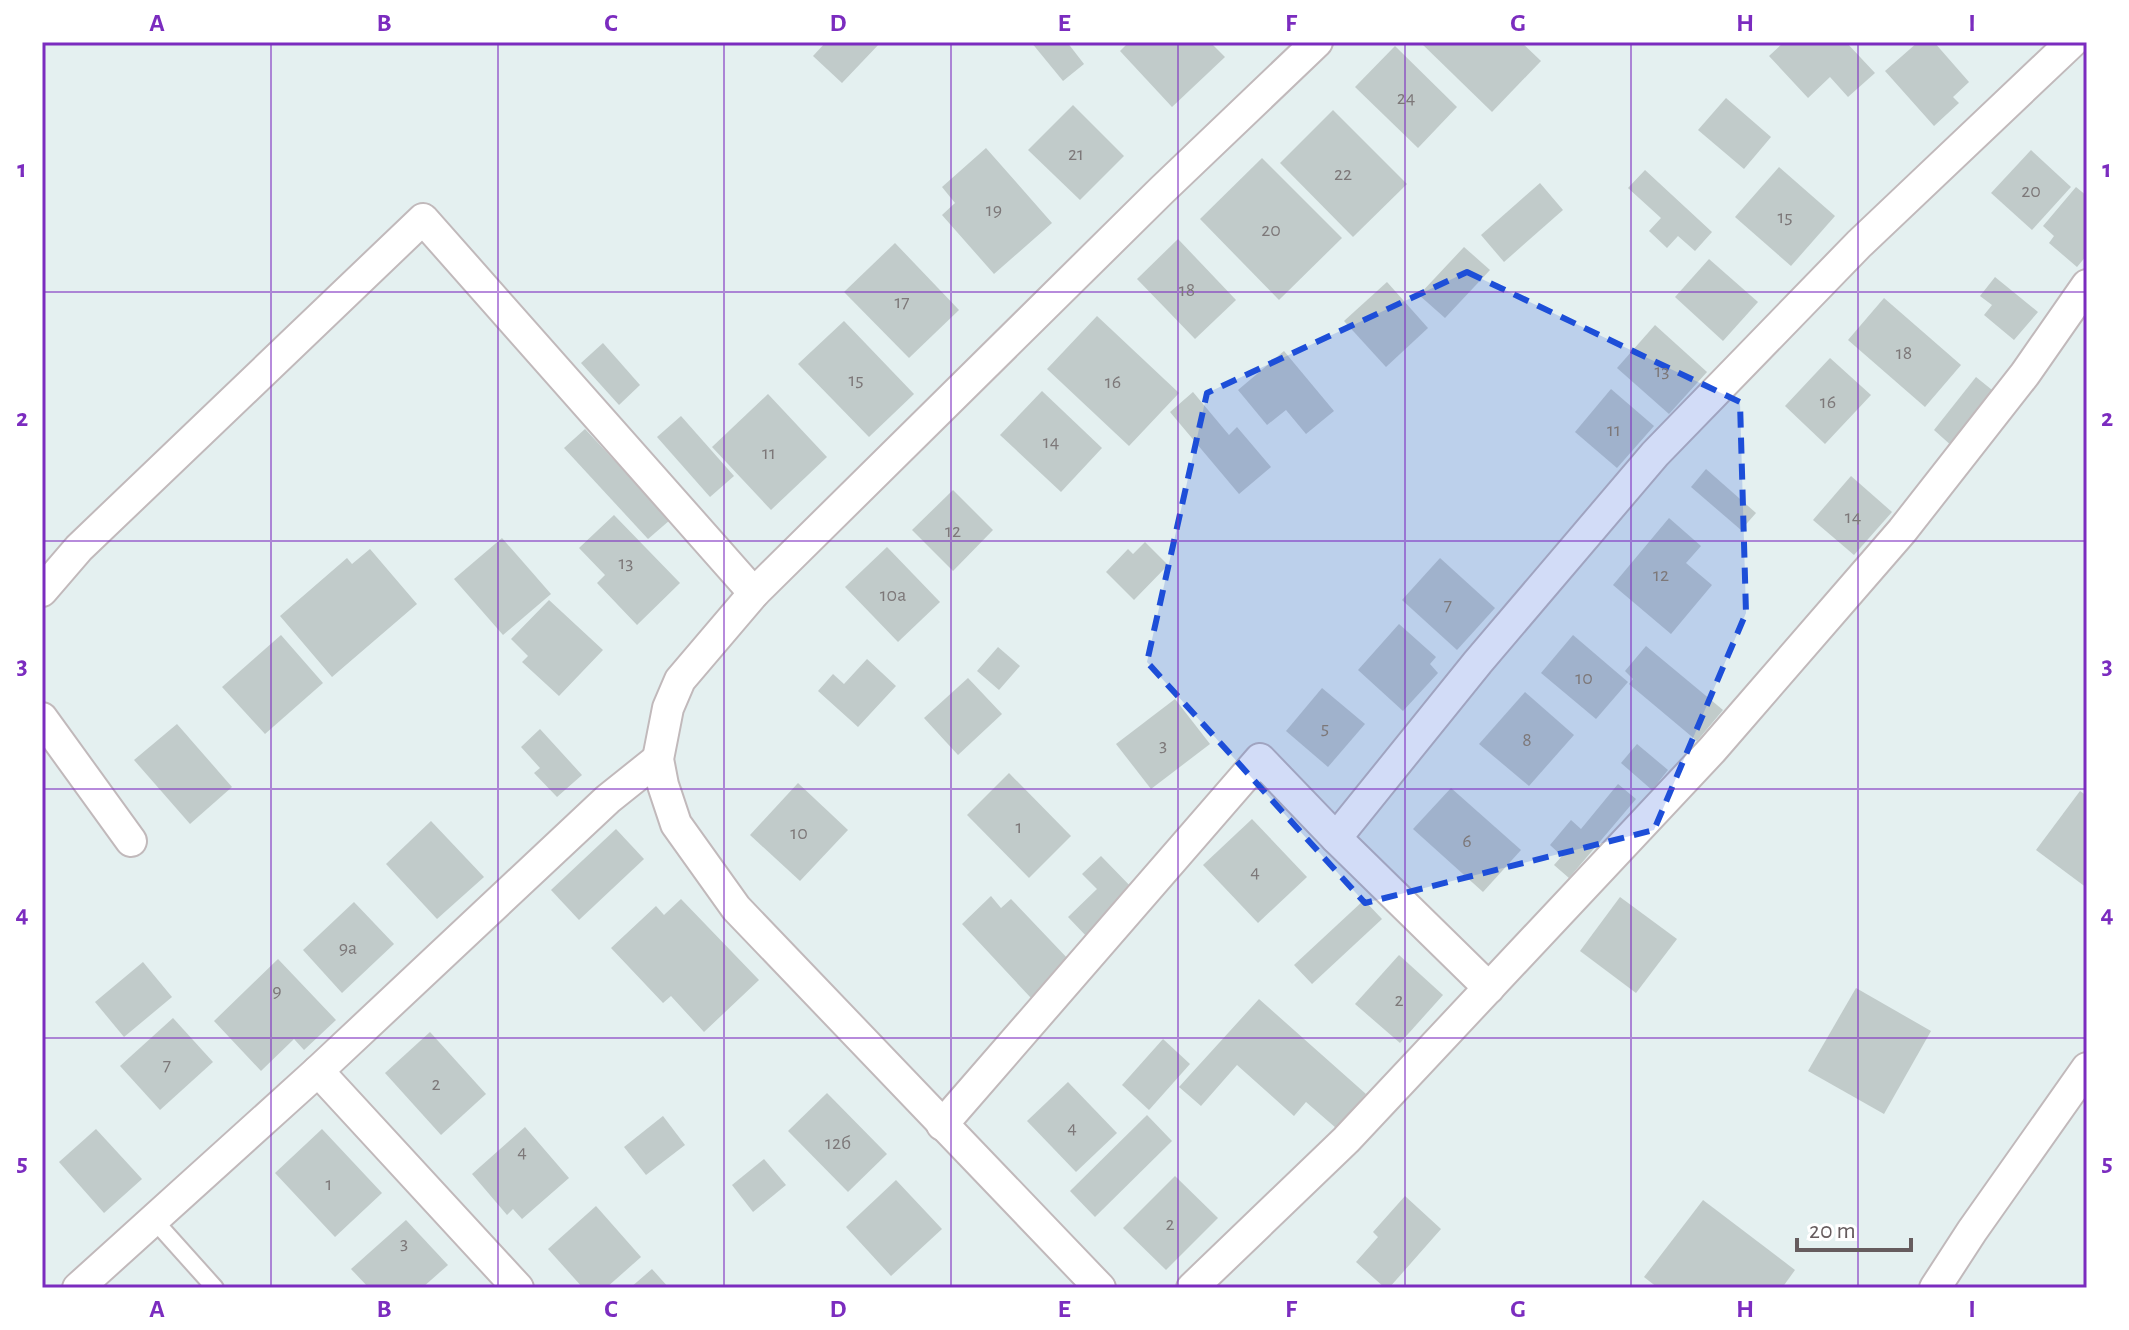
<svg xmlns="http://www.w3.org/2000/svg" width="2129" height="1330" font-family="'Alegreya Sans',sans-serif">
<rect width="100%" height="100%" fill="#e4f0f0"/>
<g fill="#c1cbca">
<path d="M826,42H881L842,83L813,56Z"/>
<path d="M1031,42H1067L1084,64L1063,81Z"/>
<path d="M1129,42H1210L1225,57L1172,107L1120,51Z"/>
<path d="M1420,42H1521L1541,61L1492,112Z"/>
<path d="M1784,42H1846L1875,73L1848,97L1830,77L1808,98L1769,56Z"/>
<path d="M1918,42H1934L1969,82L1953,97L1959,103L1934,126L1885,71Z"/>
<path d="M1395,46L1457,107L1418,148L1355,87Z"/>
<path d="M1726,98L1771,137L1744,169L1698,130Z"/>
<path d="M1073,105L1124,156L1080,200L1028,150Z"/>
<path d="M1333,110L1407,184L1353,237L1280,163Z"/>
<path d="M986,148L1052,223L994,274L942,215L955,203L942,187Z"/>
<path d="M2031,150L2071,187L2032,230L1991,193Z"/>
<path d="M1262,158L1342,238L1279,300L1200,219Z"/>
<path d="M1779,167L1835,216L1791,266L1735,217Z"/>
<path d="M1645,170L1712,232L1695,251L1678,236L1667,248L1649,231L1661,218L1628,188Z"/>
<path d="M1540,183L1563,210L1504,262L1481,235Z"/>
<path d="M2076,187L2087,196V255L2077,267L2049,243L2054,236L2043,226Z"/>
<path d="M1178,239L1236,300L1195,339L1137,279Z"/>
<path d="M895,243L959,310L909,358L844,292Z"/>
<path d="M1464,247L1490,270L1445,318L1419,295Z"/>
<path d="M1709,259L1758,302L1723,341L1675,297Z"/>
<path d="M1995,277L2038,312L2014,340L1984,315L1992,305L1980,296Z"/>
<path d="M1387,282L1428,328L1386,367L1344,321Z"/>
<path d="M1884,298L1961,365L1925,407L1848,340Z"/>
<path d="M1097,316L1179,393L1129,446L1047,369Z"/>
<path d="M844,321L914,394L869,437L798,364Z"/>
<path d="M1655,325L1707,372L1669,414L1617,368Z"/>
<path d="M603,343L640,385L619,405L581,363Z"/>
<path d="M1284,351L1334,411L1306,434L1286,410L1267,425L1238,390Z"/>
<path d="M1830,358L1871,395L1825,444L1785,406Z"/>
<path d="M1976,377L1997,394L1953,447L1934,430Z"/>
<path d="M1611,389L1654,426L1617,468L1575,432Z"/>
<path d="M1042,391L1102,448L1061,492L1000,435Z"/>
<path d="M1193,392L1229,435L1237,427L1271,467L1239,494L1170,412Z"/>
<path d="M768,394L827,457L771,510L712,447Z"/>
<path d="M681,416L734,476L710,497L657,437Z"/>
<path d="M585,429L670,520L648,539L564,448Z"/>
<path d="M1706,469L1756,513L1741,530L1691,487Z"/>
<path d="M1851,476L1892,512L1854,555L1813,520Z"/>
<path d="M953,490L993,530L953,571L912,530Z"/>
<path d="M614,515L680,583L637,625L597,583L605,575L579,548Z"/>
<path d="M1669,518L1701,546L1686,563L1712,585L1671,634L1613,585Z"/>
<path d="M502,538L551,594L503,635L454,579Z"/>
<path d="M1145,542L1168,565L1134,600L1106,572L1128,549L1133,554Z"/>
<path d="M887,547L940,602L898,642L845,587Z"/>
<path d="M370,549L417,604L332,677L280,616L347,558L352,564Z"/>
<path d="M1440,558L1495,608L1457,650L1402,600Z"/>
<path d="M549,600L603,650L559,696L522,662L528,656L511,639Z"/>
<path d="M1399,624L1436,657L1430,664L1438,673L1403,711L1358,670Z"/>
<path d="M281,635L323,683L265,734L222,687Z"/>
<path d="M1573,635L1628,682L1596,719L1541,673Z"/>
<path d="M1646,646L1723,710L1697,741L1629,684L1633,679L1625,671Z"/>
<path d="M998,647L1020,666L999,690L977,671Z"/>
<path d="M867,659L896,686L858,727L818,691L833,674L844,684Z"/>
<path d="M968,678L1002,714L958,755L924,718Z"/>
<path d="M1322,688L1365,724L1328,767L1286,731Z"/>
<path d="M1525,692L1574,735L1529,786L1479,744Z"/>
<path d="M1175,699L1210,744L1151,789L1116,744Z"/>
<path d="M177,724L232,787L190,824L134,760Z"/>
<path d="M540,729L582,775L557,797L534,773L540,768L521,747Z"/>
<path d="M1637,744L1668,770L1652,790L1621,763Z"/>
<path d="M1009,773L1071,836L1029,878L967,815Z"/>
<path d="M798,783L848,830L800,881L750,835Z"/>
<path d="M1618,784L1636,799L1569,878L1554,865L1562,856L1550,845L1571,820L1581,829Z"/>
<path d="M1451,788L1521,850L1483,892L1413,829Z"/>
<path d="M2080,791L2087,796V888L2036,850Z"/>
<path d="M1252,819L1307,877L1258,923L1203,865Z"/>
<path d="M431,821L484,877L437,919L386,864Z"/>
<path d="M616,829L644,859L579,920L551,890Z"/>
<path d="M1101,856L1136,892L1089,939L1068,917L1097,889L1082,874Z"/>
<path d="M991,896L1001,908L1011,899L1070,961L1031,998L962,924Z"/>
<path d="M1620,897L1677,939L1636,993L1580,951Z"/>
<path d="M681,899L759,980L704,1032L671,996L663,1003L611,948L656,906L664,915Z"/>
<path d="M1364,900L1382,919L1312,984L1294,965Z"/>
<path d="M354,902L394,944L342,993L303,950Z"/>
<path d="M1399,955L1443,995L1400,1043L1355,1004Z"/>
<path d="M278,959L336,1020L304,1050L294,1039L261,1071L214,1021Z"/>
<path d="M143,962L172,997L124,1037L95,1002Z"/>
<path d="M1856,988L1931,1031L1884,1114L1808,1071Z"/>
<path d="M1259,999L1366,1094L1336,1128L1306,1102L1294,1116L1237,1065L1201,1106L1179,1087Z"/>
<path d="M173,1018L213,1062L160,1110L120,1066Z"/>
<path d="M430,1032L486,1094L441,1135L385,1073Z"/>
<path d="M1163,1039L1190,1064L1149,1110L1122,1085Z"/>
<path d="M1068,1082L1117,1133L1076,1172L1027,1121Z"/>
<path d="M827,1093L887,1154L848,1192L788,1131Z"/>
<path d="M1147,1115L1172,1141L1095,1217L1070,1191Z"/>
<path d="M663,1116L685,1145L646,1175L624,1147Z"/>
<path d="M525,1127L569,1178L522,1219L513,1209L507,1215L472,1174Z"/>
<path d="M96,1129L142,1179L104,1213L59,1162Z"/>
<path d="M322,1129L382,1193L335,1237L275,1173Z"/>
<path d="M764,1159L786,1185L753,1212L732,1185Z"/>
<path d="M1175,1176L1218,1218L1166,1270L1123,1228Z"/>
<path d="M896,1180L942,1229L891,1276L846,1227Z"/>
<path d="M1405,1196L1441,1229L1389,1288H1385L1356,1262L1378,1237L1373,1232Z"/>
<path d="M1703,1200L1795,1270L1782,1288H1658L1644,1277Z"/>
<path d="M596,1206L641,1257L606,1288H583L548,1249Z"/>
<path d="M406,1220L448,1265L422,1288H369L351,1269Z"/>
<path d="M652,1269L669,1288H630Z"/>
</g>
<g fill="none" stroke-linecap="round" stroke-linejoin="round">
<defs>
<path id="service" d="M154,1220L215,1288"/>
<g id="minor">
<path d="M42,591L79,548L423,219L754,593"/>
<path d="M42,718L131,841"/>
<path d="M1336,838L1478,662L1655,454L1859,244L2072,42"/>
<path d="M318,1071L518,1288"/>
<path d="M942,1125L1260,759L1336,838L1489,988"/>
<path d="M78,1288L318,1071L608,799L658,759"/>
<path d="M1100,1288L736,908L676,824L663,785L658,759L668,708L680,680L754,593L1162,190L1317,42"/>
<path d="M1192,1288L1346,1140L1712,750L1902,531L2025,374L2087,285"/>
<path d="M1935,1288L1972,1231L2087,1068"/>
</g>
</defs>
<use href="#service" stroke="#c1b9bb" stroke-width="20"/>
<use href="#minor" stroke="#c1b9bb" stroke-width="34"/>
<use href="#service" stroke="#fff" stroke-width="16"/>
<use href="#minor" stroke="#fff" stroke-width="30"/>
</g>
<path fill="#1d4ed8" fill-opacity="0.2" stroke="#1d4ed8" stroke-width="6" stroke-dasharray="16 10" stroke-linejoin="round" d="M1467,272L1740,402L1746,613L1654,830L1365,903L1147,662L1207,393Z"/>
<path fill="none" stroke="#7b2cbf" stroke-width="2" stroke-opacity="0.55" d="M271,42V1288M498,42V1288M724,42V1288M951,42V1288M1178,42V1288M1405,42V1288M1631,42V1288M1858,42V1288M42,292H2087M42,541H2087M42,789H2087M42,1038H2087"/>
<g text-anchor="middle" stroke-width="6" stroke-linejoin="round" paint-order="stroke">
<g font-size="20" fill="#7d7879">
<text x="1406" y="104">24</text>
<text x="1076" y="160">21</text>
<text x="1343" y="180">22</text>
<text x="2031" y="197">20</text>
<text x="994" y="216">19</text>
<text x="1785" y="223">15</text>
<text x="1271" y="236">20</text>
<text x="1187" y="296">18</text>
<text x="902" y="308">17</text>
<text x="1904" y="359">18</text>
<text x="1662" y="377">13</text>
<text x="856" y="386">15</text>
<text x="1113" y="388">16</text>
<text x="1828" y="408">16</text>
<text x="1614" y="436">11</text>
<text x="1051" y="448">14</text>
<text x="769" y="459">11</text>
<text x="1853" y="523">14</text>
<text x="953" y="537">12</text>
<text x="626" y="569">13</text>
<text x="1661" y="581">12</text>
<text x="893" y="601">10а</text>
<text x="1448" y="611">7</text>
<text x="1584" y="684">10</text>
<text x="1325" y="734">5</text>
<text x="1527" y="746">8</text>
<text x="1163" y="751">3</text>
<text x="1019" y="833">1</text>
<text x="799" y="839">10</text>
<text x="1467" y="847">6</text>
<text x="1255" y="878">4</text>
<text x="348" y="954">9а</text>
<text x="277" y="997">9</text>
<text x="1399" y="1006">2</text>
<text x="167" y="1071">7</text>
<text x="436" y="1090">2</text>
<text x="1072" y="1134">4</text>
<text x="838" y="1149">12б</text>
<text x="522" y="1158">4</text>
<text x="329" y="1190">1</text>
<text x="1170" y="1230">2</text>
<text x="404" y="1249">3</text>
</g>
</g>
<rect width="2129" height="1330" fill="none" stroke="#ffffff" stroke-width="88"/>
<path d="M1797 1238v12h114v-12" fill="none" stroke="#665c5e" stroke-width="4"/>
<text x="1809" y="1238" font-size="24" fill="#665c5e" stroke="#ffffff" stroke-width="6" paint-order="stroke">20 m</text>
<rect x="44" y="44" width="2041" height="1242" fill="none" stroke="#7b2cbf" stroke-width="3"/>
<g font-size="26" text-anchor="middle" font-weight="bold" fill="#7b2cbf">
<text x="157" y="31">A</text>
<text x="384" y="31">B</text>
<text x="611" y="31">C</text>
<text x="838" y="31">D</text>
<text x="1064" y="31">E</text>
<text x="1291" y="31">F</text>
<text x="1518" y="31">G</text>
<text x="1745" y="31">H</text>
<text x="1972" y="31">I</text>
<text x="22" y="177">1</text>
<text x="2107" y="177">1</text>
<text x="22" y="426">2</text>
<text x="2107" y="426">2</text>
<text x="22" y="674">3</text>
<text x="2107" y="674">3</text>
<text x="22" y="922">4</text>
<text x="2107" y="922">4</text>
<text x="22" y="1171">5</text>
<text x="2107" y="1171">5</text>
<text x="157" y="1317">A</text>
<text x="384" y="1317">B</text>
<text x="611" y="1317">C</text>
<text x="838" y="1317">D</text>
<text x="1064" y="1317">E</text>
<text x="1291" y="1317">F</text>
<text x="1518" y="1317">G</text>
<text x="1745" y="1317">H</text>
<text x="1972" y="1317">I</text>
</g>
</svg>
